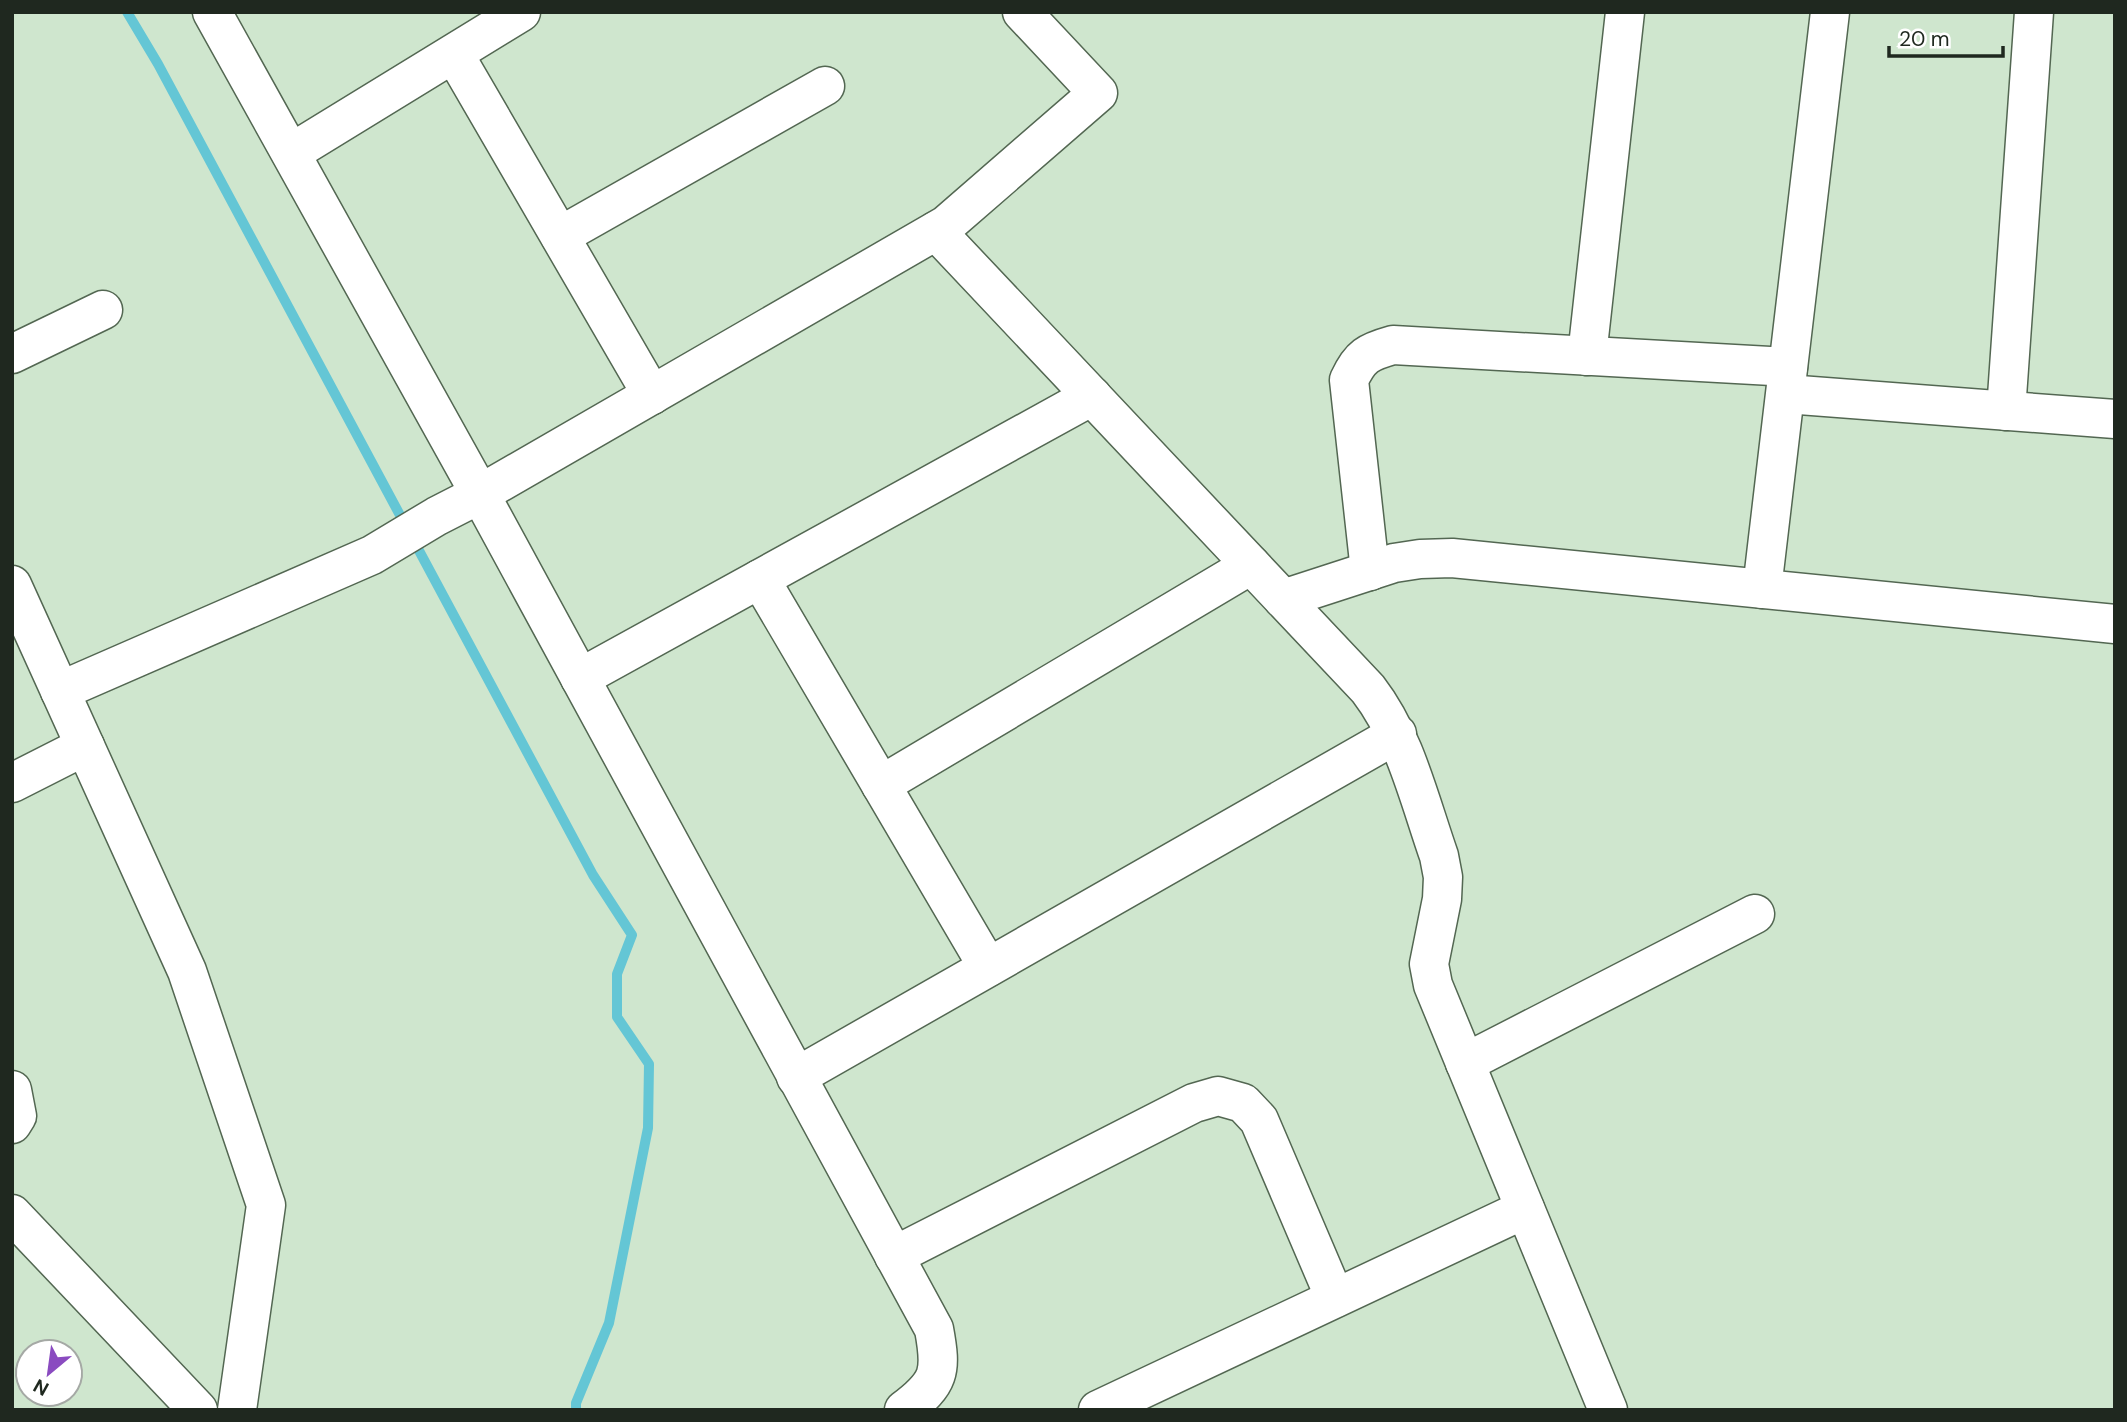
<svg xmlns="http://www.w3.org/2000/svg" width="2127" height="1422" font-family="'DM Sans',sans-serif">
<rect width="100%" height="100%" fill="#cfe6ce"/>
<g fill="none" stroke-linecap="round" stroke-linejoin="round">
<path stroke="#64c6d5" stroke-width="10" d="M127,12L158,64L593,875L632,935L617,974V1017L649,1064L648,1128L609,1323L576,1403V1410"/>
<defs>
<g id="minor">
<path d="M212,12L480,494L934,1329C942,1372 940,1383 904,1410"/>
<path d="M454,54L652,395"/>
<path d="M291,153L521,12"/>
<path d="M936,231L1368,689C1405,737 1419,799 1439,856L1443,877L1442,899L1429,964L1433,985L1608,1410"/>
<path d="M560,236L825,86"/>
<path d="M12,354L103,310"/>
<path d="M1587,356L1625,12"/>
<path d="M1786,394L2115,419"/>
<path d="M2006,411L2034,12"/>
<path d="M1370,571L1349,380C1360,356 1368,352 1393,345L1788,367"/>
<path d="M760,579L988,967"/>
<path d="M1762,589L1830,12"/>
<path d="M1283,599L1394,563L1420,559L1452,558L2115,624"/>
<path d="M580,678L1092,396"/>
<path d="M60,691L372,555L437,516L480,494L946,225L1098,93L1022,12"/>
<path d="M12,783L85,746"/>
<path d="M881,785L1251,565"/>
<path d="M1465,1063L1755,914"/>
<path d="M796,1077L1397,734"/>
<path d="M12,1090L17,1116L12,1124"/>
<path d="M12,1214L198,1410"/>
<path d="M894,1256L1194,1103L1218,1096L1243,1103L1259,1120L1335,1298"/>
<path d="M1098,1410L1525,1209"/>
</g>
<path id="tertiary" d="M12,585L187,971L266,1205L237,1410"/>
</defs>
<use href="#minor" stroke="#536752" stroke-width="41"/>
<use href="#tertiary" stroke="#536752" stroke-width="41"/>
<use href="#minor" stroke="#fff" stroke-width="38"/>
<use href="#tertiary" stroke="#fff" stroke-width="38"/>
</g>
<rect width="2127" height="1422" fill="none" stroke="#1f281f" stroke-width="28"/>
<g transform="translate(49 1373) rotate(209)"><circle r="33" fill="#ffffff" stroke="#a5a9a5" stroke-width="2"/>
<path d="M0-5L12 26L0 18L-12 26Z" fill="#8a4bc0"/>
<text y="-10" font-size="19" font-weight="bold" text-anchor="middle" fill="#1f281f">N</text>
</g>
<path d="M1889 46v10h114v-10" fill="none" stroke="#1f281f" stroke-width="3.5"/>
<text x="1899" y="46" font-size="21" fill="#1f281f" stroke="#ffffff" stroke-width="5" paint-order="stroke">20 m</text>
</svg>
